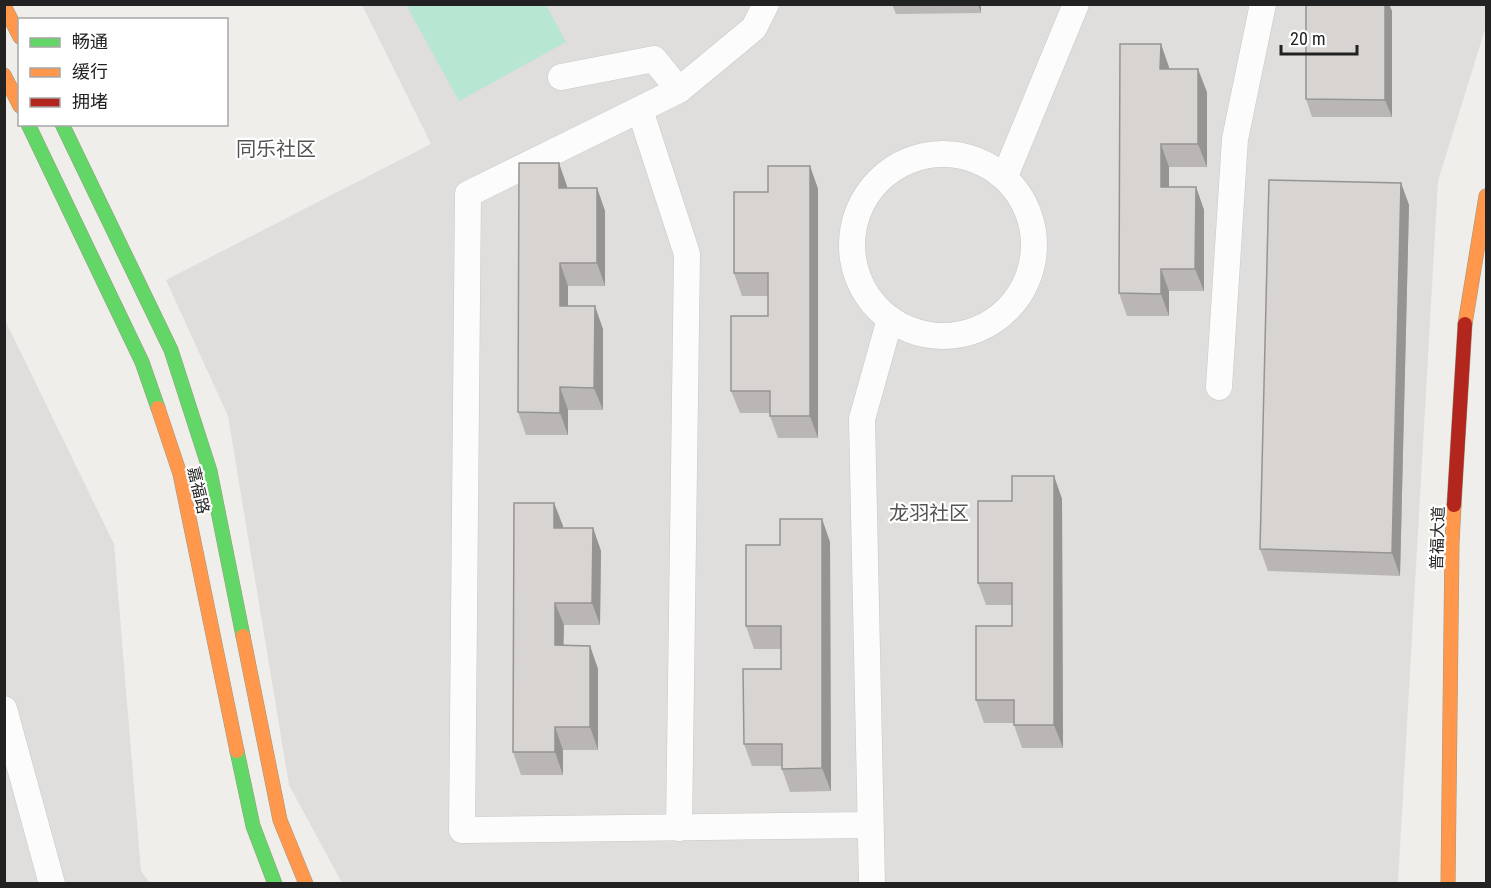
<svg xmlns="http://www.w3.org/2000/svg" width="1491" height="888" font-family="'Roboto Condensed','Noto Sans SC',sans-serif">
<rect width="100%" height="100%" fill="#f0eeeb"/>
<g fill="#dfdedc">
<path d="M362,5H1486V26L1438,181L1398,883H342L289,785L228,416L166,280L431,144Z"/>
<path d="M4,318L114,544L141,871L150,883H5Z"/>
</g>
<path fill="#b7e6d2" d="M406,5H546L566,42L459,101Z"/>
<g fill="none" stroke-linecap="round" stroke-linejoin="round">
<defs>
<g id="street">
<path d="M766,4L754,28L679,90L468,194L462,830L870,825"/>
<path d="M561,77L654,59L679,90"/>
<path d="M640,110L687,254L679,828"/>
<circle cx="943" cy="245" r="91"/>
<path d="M1005,176L1076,4"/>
<path d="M1219,387L1235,139L1263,4"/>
<path d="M4,709L52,884"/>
<path d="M872,884L862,419L890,319"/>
</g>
<g id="fast">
<path d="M28,124L142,362L158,408"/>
<path d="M62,124L171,350L210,471L243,636"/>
<path d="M237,751L253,826L275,884"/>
</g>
<g id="slow">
<path d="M4,6L20,37"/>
<path d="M4,75L20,106"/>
<path d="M1465,324L1486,196"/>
<path d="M158,408L180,474L237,751"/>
<path d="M243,636L280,820L306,884"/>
<path d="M1448,884L1452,543L1454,505"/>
</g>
<path id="jam" d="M1454,505L1465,324"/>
</defs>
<use href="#street" stroke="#c9c8c7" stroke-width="27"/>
<use href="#fast" stroke="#999a82" stroke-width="15"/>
<use href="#slow" stroke="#999a82" stroke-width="15"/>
<use href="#jam" stroke="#999a82" stroke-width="15"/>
<use href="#street" stroke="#fdfcfc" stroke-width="26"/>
<use href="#fast" stroke="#63d668" stroke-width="14"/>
<use href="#slow" stroke="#ff974d" stroke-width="14"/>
<use href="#jam" stroke="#b3261e" stroke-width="14"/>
</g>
<g fill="#b9b6b5">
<path d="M892,4H981V13L896,14Z"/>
<path d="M1392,11V117H1312L1306,99Z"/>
<path d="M1169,67V69L1207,92V167H1169V187H1196L1204,210V291H1169V316H1127L1119,293Z"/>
<path d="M810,166L818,189V438H778L770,416V413H740L731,391L768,316V296H742L734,273L768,192Z"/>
<path d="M1401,183L1409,205L1400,576L1268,571L1260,549Z"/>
<path d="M567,186V188H597L605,211V286H568V306L603,329V410H568V435H526L518,412Z"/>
<path d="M1054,476L1062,499L1063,748H1022L1014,725V723H984L976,700L1012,626V605H986L978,583L1012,501Z"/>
<path d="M554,503L563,526V528H593L601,551L600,625H564L563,646H590L598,669V750H563V775H521L513,752Z"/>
<path d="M822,519L830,542L831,791L790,792L782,769V766H752L744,744L781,669V649H754L746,626L780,545Z"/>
</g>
<g fill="#969493">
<path d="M978,4H981V13Z"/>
<path d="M1385,4H1389L1392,11V117L1385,100Z"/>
<path d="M1161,44L1169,67L1168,92L1160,69Z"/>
<path d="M1198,69L1207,92V167L1198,144Z"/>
<path d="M1161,144L1169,167V210L1161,187Z"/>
<path d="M559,163L567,186V211L559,188Z"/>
<path d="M810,166L818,189V438L810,416Z"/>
<path d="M1401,183L1409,205L1400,576L1392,553Z"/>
<path d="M1196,187L1204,210V291L1195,269Z"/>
<path d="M597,188L605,211V286L597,263Z"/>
<path d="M560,263L568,286V329L560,306Z"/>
<path d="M1161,269L1169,291V316L1161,294Z"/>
<path d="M595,306L603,329V410L594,388Z"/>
<path d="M560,387L568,410V435L560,413Z"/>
<path d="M1054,476L1062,499L1063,748L1054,725Z"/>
<path d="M554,503L563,526V551L554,528Z"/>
<path d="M822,519L830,542L831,791L822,768Z"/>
<path d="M593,528L601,551L600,625L592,603Z"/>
<path d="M555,603L564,625L563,668L555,645Z"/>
<path d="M590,646L598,669V750L590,727Z"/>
<path d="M555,727L563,750V775L555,752Z"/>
</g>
<g fill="#d7d4d2" stroke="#969493" stroke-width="1.5">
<path d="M1306,4H1385V100L1306,99Z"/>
<path d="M1120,44H1161L1160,69H1198V144H1161V187H1196L1195,269H1161V294L1119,293Z"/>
<path d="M519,163H559V188H597V263H560V306H595L594,388L560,387V413L518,412Z"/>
<path d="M768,166H810V416H770V391H731V316H768V273H734V192H768Z"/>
<path d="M1269,180L1401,183L1392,553L1260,549Z"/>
<path d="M1012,476H1054V725H1014V700H976V626H1012V583H978V501H1012Z"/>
<path d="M514,503H554V528H593L592,603H555V645L590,646V727H555V752H513Z"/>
<path d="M780,519H822V768L782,769V744H744L743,669H781V626H746V545H780Z"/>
</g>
<g text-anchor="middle" stroke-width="4.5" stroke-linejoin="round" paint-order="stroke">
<g font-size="16" fill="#222" stroke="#fff">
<text transform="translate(199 490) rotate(77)" y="6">嘉福路</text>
<text transform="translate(1437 538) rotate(-88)" y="6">普福大道</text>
</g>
<g font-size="20" fill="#555" stroke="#fff">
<text x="276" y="156">同乐社区</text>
<text x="929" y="520">龙羽社区</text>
</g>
</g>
<rect width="1491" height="888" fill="none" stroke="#222222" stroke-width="12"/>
<rect x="18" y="18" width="210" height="108" fill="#ffffff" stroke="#a7a7a7" stroke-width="1.5"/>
<rect x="30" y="38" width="30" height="9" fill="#63d668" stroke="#a7a7a7" stroke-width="1.5"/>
<text x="72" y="48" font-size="18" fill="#222222">畅通</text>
<rect x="30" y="68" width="30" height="9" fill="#ff974d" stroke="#a7a7a7" stroke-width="1.5"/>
<text x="72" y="78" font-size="18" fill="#222222">缓行</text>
<rect x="30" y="98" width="30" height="9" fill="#b3261e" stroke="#a7a7a7" stroke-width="1.5"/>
<text x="72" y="108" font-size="18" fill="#222222">拥堵</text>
<path d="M1281 45v9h76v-9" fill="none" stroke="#222222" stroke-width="3"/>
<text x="1290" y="45" font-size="18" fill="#222222" stroke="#ffffff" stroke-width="4.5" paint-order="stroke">20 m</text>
</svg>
